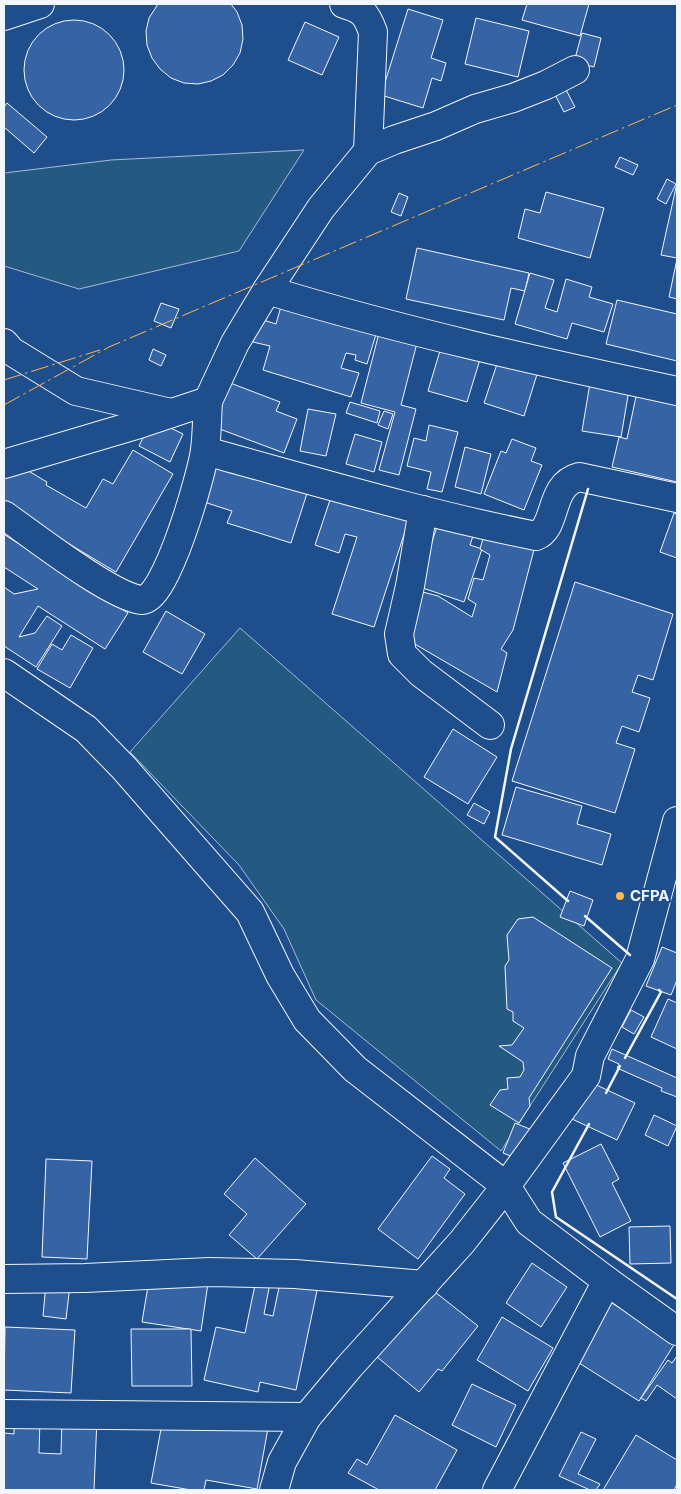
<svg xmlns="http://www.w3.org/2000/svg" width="681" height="1494" font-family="Inter,sans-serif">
<rect width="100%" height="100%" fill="#1f4e8c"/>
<g fill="#245a82" stroke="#a8bbd7">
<path d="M304,150L239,251L79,289L4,266V173L111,160Z"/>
<path d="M240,628L622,963L501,1151L316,1000L284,929L239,865L130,752Z"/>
</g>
<g fill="#3563a3" stroke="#f2f6ff">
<path d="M158,4H231L237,12L242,25L243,39L240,53L233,65L223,75L211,81L198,84L184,83L171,78L160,69L152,58L147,45L146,31L149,18Z"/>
<path d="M527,4H589L580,36L522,20Z"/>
<path d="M408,9L443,20L431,58L446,63L441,81L432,78L423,108L381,95Z"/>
<path d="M476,18L529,31L518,77L465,64Z"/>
<circle cx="74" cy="70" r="50"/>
<path d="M305,22L339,37L322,75L288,60Z"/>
<path d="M582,33L601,38L594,67L574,62Z"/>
<path d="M561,80L575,107L564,112L550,85Z"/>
<path d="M7,103L47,137L34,153L4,127V107Z"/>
<path d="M620,157L638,165L633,175L615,167Z"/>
<path d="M667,179L676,184L666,204L657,199Z"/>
<path d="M677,183V258L661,255Z"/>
<path d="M546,192L604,208L590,258L518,238L525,209L540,213Z"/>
<path d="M399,193L408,197L401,216L391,212Z"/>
<path d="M417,248L529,273L525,291L511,288L504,320L406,299Z"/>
<path d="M677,259V299L669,297Z"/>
<path d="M530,273L554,280L545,308L557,312L566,279L592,287L589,297L613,304L604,332L572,323L567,339L515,324Z"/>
<path d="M617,300L677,314V361L606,344Z"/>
<path d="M161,303L179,309L171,328L154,321Z"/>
<path d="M282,303L377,331L367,364L355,360L356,355L346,353L341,368L359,373L351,397L263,370L270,346L253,342L260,319L276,324Z"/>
<path d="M379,333L417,343L401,405L416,409L399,475L379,470L395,412L361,403Z"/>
<path d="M442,344L481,356L467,402L428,391Z"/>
<path d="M153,349L166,355L161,366L149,360Z"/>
<path d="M500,355L539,368L524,416L484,403Z"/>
<path d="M225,381L280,402L276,411L297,419L284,453L209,425Z"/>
<path d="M590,383L629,390L621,437L582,431Z"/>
<path d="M638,387L677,396V482L612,467L619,437L627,439Z"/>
<path d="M350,402L380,411L377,423L346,413Z"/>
<path d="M308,409L336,414L326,456L300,451Z"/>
<path d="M384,411L393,414L388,429L378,425Z"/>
<path d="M152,419L183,434L170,462L139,446Z"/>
<path d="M429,425L458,432L442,492L427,489L431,472L407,466L414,438L426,441Z"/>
<path d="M355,434L382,442L374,472L346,464Z"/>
<path d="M512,439L536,448L531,461L542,465L524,510L484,494L501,451L506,453Z"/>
<path d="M465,447L491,454L481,494L455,487Z"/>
<path d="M133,450L173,474L116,572L4,505V471L10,460L47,482L46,485L86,508L103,479L113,484Z"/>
<path d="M218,456L310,484L291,543L227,523L232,511L204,502Z"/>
<path d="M334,488L411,513L374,627L332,614L357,537L345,534L339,553L315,545Z"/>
<path d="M674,513L677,514V558L660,552Z"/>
<path d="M441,515L476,527L470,545L482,549L464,602L417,586Z"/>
<path d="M486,528L536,542L513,630L501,649L507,653L497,692L401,636L415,590L438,596L472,617L476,604L468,599L474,578L483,580L490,555L480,549Z"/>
<path d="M5,535L128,613L105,649L38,606L19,637L35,633L47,616L62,626L36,667L4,646V587L14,594L38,589L4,567V537Z"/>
<path d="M575,582L673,614L653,680L638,675L632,692L650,698L639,732L622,726L616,743L635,749L615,813L512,781Z"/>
<path d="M166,611L205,634L182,674L143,652Z"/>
<path d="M71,635L93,648L70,688L37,669L52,644L62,650Z"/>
<path d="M453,729L497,757L468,804L424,777Z"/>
<path d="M516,787L582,806L577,824L611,834L602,865L502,835Z"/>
<path d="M474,803L490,812L484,824L467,815Z"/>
<path d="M570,891L593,900L584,926L560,917Z"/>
<path d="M533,917L612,968L529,1098L530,1106L519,1123L490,1105L500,1090L508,1089L507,1078L520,1077L524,1070L523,1062L499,1046L512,1045L524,1028L513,1021V1012L507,1009L505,966L509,960L507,935L518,919Z"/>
<path d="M662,947L677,953V980L671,995L646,986Z"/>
<path d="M668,999L677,1003V1049L651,1037Z"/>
<path d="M631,1010L644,1017L634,1034L622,1027Z"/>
<path d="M612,1049L677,1078V1097L661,1091L662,1088L617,1068L619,1064L608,1059Z"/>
<path d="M590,1082L635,1103L617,1140L572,1119Z"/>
<path d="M654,1115L677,1126L668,1146L645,1135Z"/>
<path d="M515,1123L537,1132L524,1161L503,1153Z"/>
<path d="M601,1144L619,1179L612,1183L631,1221L600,1237L563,1163Z"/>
<path d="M432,1156L450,1169L444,1178L465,1194L418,1259L378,1229Z"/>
<path d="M255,1158L306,1204L257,1259L229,1235L247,1214L224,1194Z"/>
<path d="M46,1159L92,1161L87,1259L42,1257Z"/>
<path d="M670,1226L671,1263L630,1264L629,1227Z"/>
<path d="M532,1263L567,1287L541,1327L506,1303Z"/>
<path d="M150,1274L208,1283L201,1331L142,1322Z"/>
<path d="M281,1278L318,1286L296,1390L260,1382L258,1392L204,1380L216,1327L245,1333L256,1280L270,1283L264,1314L273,1316Z"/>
<path d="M46,1283L70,1285L66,1319L43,1316Z"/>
<path d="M430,1288L478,1326L442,1371L438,1369L419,1392L376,1356Z"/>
<path d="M604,1298L675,1343L639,1401L576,1361Z"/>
<path d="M502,1317L553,1348L528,1391L477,1360Z"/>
<path d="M5,1327L75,1330L71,1393L4,1390Z"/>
<path d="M131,1329H191L192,1386H132Z"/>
<path d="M677,1356V1399L657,1385L646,1401L641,1398L668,1360L672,1363Z"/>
<path d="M472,1384L516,1405L496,1447L452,1425Z"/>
<path d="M395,1415L457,1450L435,1490H379L348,1473L357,1459L367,1465Z"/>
<path d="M62,1417L97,1418L94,1490H4V1433L14,1434V1419L40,1420L39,1453L61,1454Z"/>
<path d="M270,1417L257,1489L206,1480L204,1490H191L151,1483L163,1418Z"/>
<path d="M581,1432L596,1439L578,1474L600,1484L596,1490H590L559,1476Z"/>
<path d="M636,1435L677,1460V1484L674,1490H603Z"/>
</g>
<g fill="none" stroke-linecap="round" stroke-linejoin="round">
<defs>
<g id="minor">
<path d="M344,4C363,10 366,13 373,32L368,151"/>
<path d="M4,16L40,4"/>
<path d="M267,290C402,331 540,362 677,391"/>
<path d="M4,343L11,351L76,391L171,413"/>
<path d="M205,451C315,481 425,514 536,536C558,528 548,485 579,477L677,498"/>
<path d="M4,464L139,424L208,401L235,343L267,290L321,208L368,151L394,140L436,126L475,109L513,98L546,85L575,70"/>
<path d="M423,510L410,586L399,634L402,654L421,673L490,725"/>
<path d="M4,515C31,534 113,598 142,600C166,601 202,473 205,450C207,434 207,417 208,401"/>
<path d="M4,673L86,729L124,768L250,912L280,975L307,1020L355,1069L506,1186L529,1222L607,1281L677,1331"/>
<path d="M4,1279L85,1278L209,1272L295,1274L424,1285"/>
<path d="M4,1414L307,1417"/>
<path d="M274,1490L282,1462L307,1417L349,1367L462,1242L506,1186L586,1076L590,1056L640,959L677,821"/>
<path d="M497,1490L607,1281"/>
</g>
</defs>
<use href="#minor" stroke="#f2f6ff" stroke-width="30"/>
<use href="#minor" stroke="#1f4e8c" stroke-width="28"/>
<g stroke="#f2f6ff" stroke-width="2.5">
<path d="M568,901L495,837L511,749L588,489"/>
<path d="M585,916L630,955"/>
<path d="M625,1058L661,992L659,990"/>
<path d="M606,1093L620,1066"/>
<path d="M589,1124L552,1192L556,1217L677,1299"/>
</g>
<g stroke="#ffb74d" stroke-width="1" stroke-dasharray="18 4 2.5 4" stroke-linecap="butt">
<path d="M4,380L100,350"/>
<path d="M4,405L109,347L677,105"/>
</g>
</g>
<circle fill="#ffb74d" stroke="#1f4e8c" stroke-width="2" cx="620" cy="896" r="5"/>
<g text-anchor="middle" stroke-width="4" stroke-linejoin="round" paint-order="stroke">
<g font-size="15" font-weight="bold" fill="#f2f6ff" stroke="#1f4e8c" text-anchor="start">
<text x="630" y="901">CFPA</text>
</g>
</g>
<rect width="681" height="1494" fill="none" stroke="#f2f6ff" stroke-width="10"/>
</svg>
